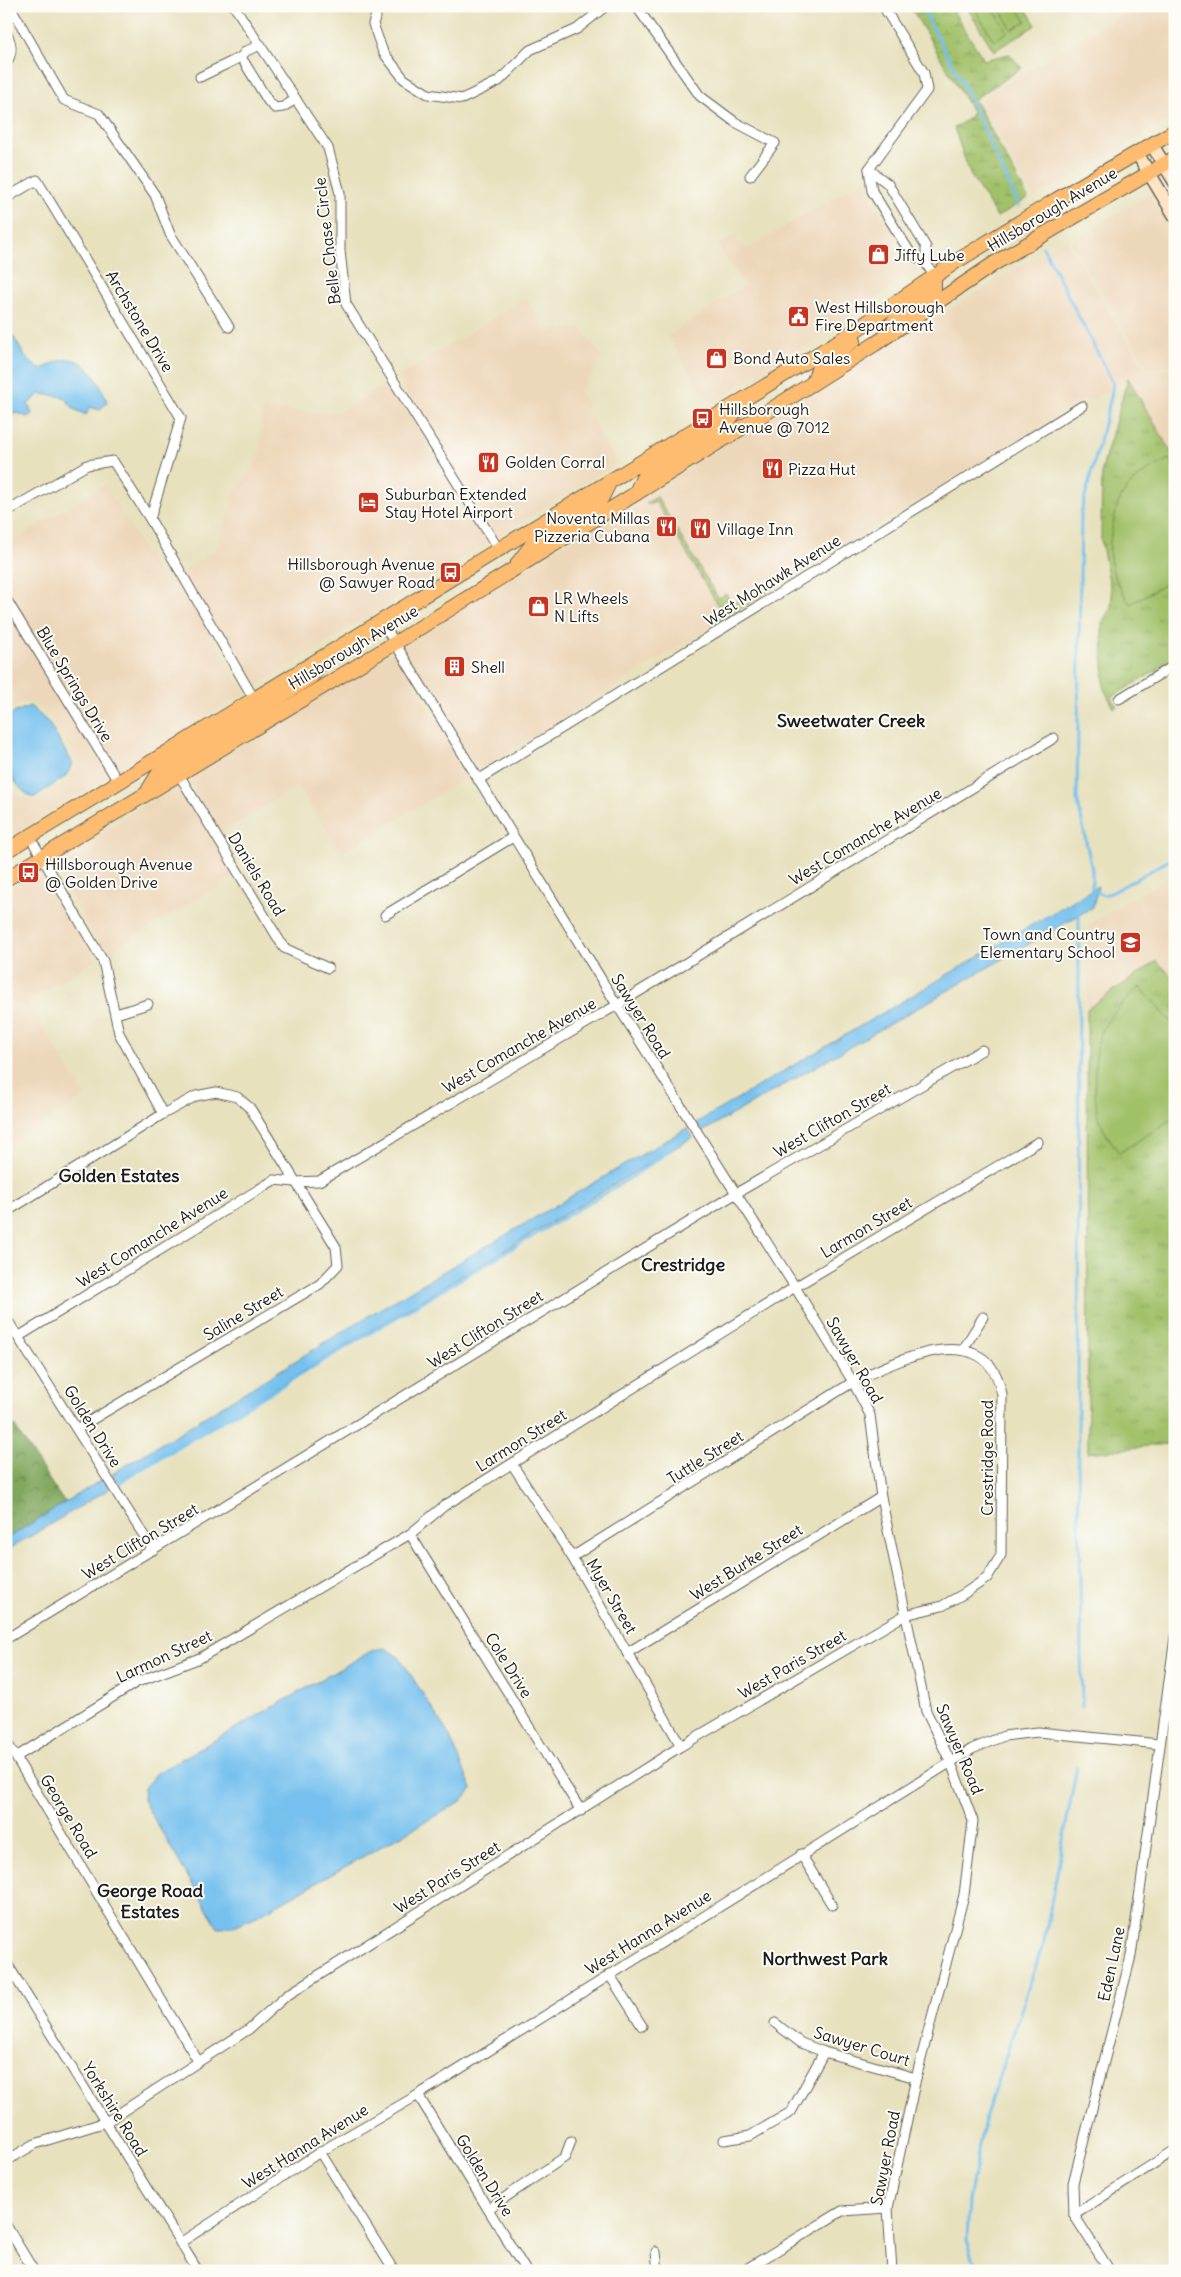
<svg xmlns="http://www.w3.org/2000/svg" width="1181" height="2277" font-family="Delius,sans-serif">
<defs>
<pattern id="grass-dots" width="8" height="8" patternUnits="userSpaceOnUse" patternTransform="scale(1.25)"><rect width="8" height="8" fill="#a1c169"/><path d="M2 2h.1M6 6h.1" fill="none" stroke="#8aa55a" stroke-width="1.8" stroke-linecap="round"/></pattern>
<pattern id="forest-crowns" width="20" height="18" patternUnits="userSpaceOnUse" patternTransform="scale(1.25)"><rect width="20" height="18" fill="#80a75d"/><path d="M2 6a3 3 0 1 1 6 0M12 15a3 3 0 1 1 6 0" fill="none" stroke="#68874c"/></pattern>
<pattern id="wetland-marsh" width="20" height="14" patternUnits="userSpaceOnUse" patternTransform="scale(1.25)"><rect width="20" height="14" fill="#a1c169"/><path d="M1 5h8M5 5V1M11 12h8M15 12V8" fill="none" stroke="#8aa55a"/></pattern>
<pattern id="park-tufts" width="24" height="20" patternUnits="userSpaceOnUse" patternTransform="scale(1.25)"><rect width="24" height="20" fill="#a1c169"/><path d="M3 7l-1-3M5 7V3M7 7l1-3M15 17l-1-3M17 17v-4M19 17l1-3" fill="none" stroke="#8aa55a"/></pattern>
</defs>
<rect width="100%" height="100%" fill="#fdfcf7"/>
<filter id="ink" filterUnits="userSpaceOnUse"><feTurbulence type="fractalNoise" baseFrequency=".02" numOctaves="2"/><feDisplacementMap in="SourceGraphic" scale="10" xChannelSelector="R" yChannelSelector="G"/><feConvolveMatrix kernelMatrix="1 2 1 2 8 2 1 2 1" color-interpolation-filters="sRGB"/></filter>
<filter id="wash" filterUnits="userSpaceOnUse"><feTurbulence type="fractalNoise" baseFrequency=".0096" numOctaves="4" result="noise"/><feDisplacementMap in="SourceGraphic" scale="20" xChannelSelector="R" yChannelSelector="G"/><feGaussianBlur stdDeviation="1.12" result="paint"/><feColorMatrix in="noise" values="0 0 0 0 0 0 0 0 0 0 0 0 0 0 0 0 0 1.4 0 .05"/><feComposite in="paint" operator="in"/></filter>
<g filter="url(#wash)">
<rect width="100%" height="100%" fill="#e7e1be"/>
<g fill="#edd7ba">
<path d="M1135,6H1175V116L1033,198L979,100Z"/>
<path d="M865,180L868,193L907,257L921,267L812,342L711,404L667,336L745,286L718,245L735,235L743,247L748,248Z"/>
<path d="M1149,194L1175,236V365L1148,368L1071,241Z"/>
<path d="M1068,238V244L1145,371L1175,370V459L1128,378L1086,403L1083,399L478,770L402,645L778,412Z"/>
<path d="M527,298L546,331L580,327L603,358L580,390L589,409H586L616,463L497,537L397,377Z"/>
<path d="M388,382L488,542L253,688L206,607L198,611L244,693L117,772L6,589V545L105,484L161,579L166,582L216,550L236,491L259,458L262,428L260,421L263,410L337,413Z"/>
<path d="M6,608L108,777L6,840V776L18,794L35,802L67,781L78,766L65,739L51,719L35,704L24,703L6,710Z"/>
<path d="M394,651L469,776L341,853L298,786L220,833L187,778Z"/>
<path d="M179,784L235,876L105,954L51,863Z"/>
<path d="M43,868L96,960L27,1001L85,1096L6,1146V890Z"/>
<path d="M1175,873V980L1157,961L1087,1009L1088,925Z"/>
</g>
<path fill="url(#grass-dots)" stroke="#5e6e42" d="M657,497L718,598L726,594L732,604L768,583L767,592L720,622L711,621L709,617L720,609L656,502L648,505L646,503Z"/>
<path fill="url(#forest-crowns)" stroke="#4e623c" d="M6,1413L61,1498L66,1502L6,1539Z"/>
<path fill="url(#wetland-marsh)" stroke="#5e6e42" d="M910,6H950L984,60L1009,54L1022,68L974,99L1028,198L997,217L970,174L954,128L971,117L972,111Z"/>
<g fill="url(#park-tufts)" stroke="#5e6e42">
<path d="M966,6H1024L1036,25L994,51Z"/>
<path d="M1128,378L1175,459V659L1112,697L1117,706L1114,708L1104,689L1102,623L1111,607L1112,596L1101,540L1102,469Z"/>
<path d="M1157,961L1175,980V1443L1088,1453L1087,1009Z"/>
</g>
<g fill="#a1c169" stroke="#5e6e42">
<path d="M984,6H992L1007,32L994,41L976,11Z"/>
<path d="M998,6H1016L1026,21L1012,30Z"/>
<path d="M1169,459L1175,468V579L1130,604C1110,573 1105,556 1114,520C1116,511 1118,501 1123,494C1132,478 1154,467 1169,459Z"/>
<path d="M1140,987L1175,1026V1117L1119,1153C1112,1142 1103,1131 1099,1119C1093,1102 1093,1047 1102,1031C1110,1014 1126,1000 1140,987Z"/>
</g>
<g fill="#75c0ee" stroke="#486e85">
<path d="M6,324L26,358L39,369C48,368 55,361 64,360C86,355 101,384 107,402L100,410L90,407L86,415L74,409L64,397L40,394L28,404L32,414L27,417L17,413L10,415L6,421Z"/>
<path d="M30,706L48,722L73,764L65,777L33,798C0,779 6,748 6,716Z"/>
<path d="M1098,886L1093,907L702,1132L696,1123Z"/>
<path d="M687,1128L693,1137L118,1483L112,1474L368,1316Z"/>
<path d="M103,1479L109,1489L6,1551V1539Z"/>
<path d="M385,1648L400,1658L449,1735L472,1789L459,1803L259,1915L232,1927L218,1928L143,1800L144,1788L157,1773L373,1650Z"/>
</g>
<g fill="none" stroke-linecap="round" stroke-linejoin="round">
<g stroke="#75c0ee" stroke-width="3">
<path d="M921,6L965,88L1019,206"/>
<path d="M1043,247L1113,383L1111,397L1081,513L1077,798L1092,870V891"/>
<path d="M1094,891L1103,895L1111,893L1175,857"/>
<path d="M1079,912L1078,1458L1082,1707"/>
<path d="M117,1484L632,1177L669,1151"/>
<path d="M977,2271L967,2240L969,2201L983,2124L1044,1941L1077,1767"/>
</g>
</g>
</g>
<g filter="url(#ink)">
<g fill="none" stroke-linecap="round" stroke-linejoin="round">
<defs>
<g id="street">
<path d="M10,6L64,100L99,114L155,195L170,234L229,327"/>
<path d="M234,6L328,148L340,193V251L346,304L499,550"/>
<path d="M379,6L373,24L383,52L404,79L428,94L462,99L499,81L530,50L577,29L606,6"/>
<path d="M636,6L700,96L735,122L775,143L750,176"/>
<path d="M883,6L924,73L927,90L869,169L872,191L911,254L926,263L934,276"/>
<path d="M6,33C13,44 13,53 6,64"/>
<path d="M261,45L246,51L241,57L268,101L275,108L283,107L296,99"/>
<path d="M200,77L241,57"/>
<path d="M869,169L888,184L926,247V263"/>
<path d="M6,198L37,180L181,418L150,519L113,461L87,465L6,512"/>
<path d="M150,519L254,699"/>
<path d="M6,599L119,783"/>
<path d="M382,622L617,1005L795,1287L853,1382L870,1415L881,1497L926,1711L951,1763L973,1821L964,1895L916,2078L888,2208L892,2271"/>
<path d="M1119,699L1175,665"/>
<path d="M178,773L284,948L328,968"/>
<path d="M478,780L1082,406"/>
<path d="M30,837L103,961L119,1033L163,1114"/>
<path d="M385,915L513,837"/>
<path d="M116,1014L148,1004"/>
<path d="M6,1212L163,1114L196,1096L216,1092L237,1097L250,1108L336,1247L338,1265L320,1284L78,1428"/>
<path d="M6,1318L153,1550"/>
<path d="M18,1337L274,1180L295,1182L319,1181L617,1005L1054,738"/>
<path d="M964,1348L983,1317"/>
<path d="M512,1464L572,1557L681,1746"/>
<path d="M410,1534L581,1811"/>
<path d="M6,1639L735,1194L982,1050"/>
<path d="M627,1653L881,1497"/>
<path d="M6,1741L198,2061"/>
<path d="M16,1757L137,1682L200,1658L410,1534L444,1506L795,1287L1038,1142"/>
<path d="M801,1854L832,1905"/>
<path d="M6,1962L198,2271"/>
<path d="M609,1974L642,2026"/>
<path d="M775,2023L801,2043L824,2052L916,2078"/>
<path d="M418,2095L526,2271"/>
<path d="M724,2140L750,2136L791,2112L824,2052"/>
<path d="M320,2152L394,2271"/>
<path d="M6,2161L35,2144L106,2122L249,2029L286,1996L681,1746L905,1615L942,1606L965,1593L987,1578L1001,1555L1002,1395C989,1316 899,1359 853,1382L572,1557"/>
<path d="M488,2209L565,2157L571,2141"/>
<path d="M1074,2215L1175,2150"/>
<path d="M6,2225L34,2271"/>
<path d="M180,2243L320,2152L418,2095L972,1749L1004,1736L1038,1732L1159,1744"/>
<path d="M656,2252L658,2271"/>
<path d="M743,2271L842,2211L888,2208"/>
<path d="M1110,2271L1074,2215L1073,2183L1131,1956L1175,1637"/>
</g>
<g id="secondary">
<path d="M1152,145L1175,182"/>
<path d="M1137,153L1175,216"/>
</g>
<g id="primary">
<path d="M887,330L899,315L934,290V276"/>
<path d="M813,383L820,364L854,340"/>
<path d="M635,494L646,472L729,420L740,405"/>
<path d="M518,563L534,542L601,499L610,481"/>
<path d="M248,731L259,710L312,676L322,660"/>
<path d="M149,789L159,773L241,722L252,702"/>
<path d="M6,851L844,338L957,261L1056,200L1175,131"/>
<path d="M6,879L395,643L764,414L875,344L995,263L1175,158"/>
</g>
</defs>
<use href="#street" stroke="#636155" stroke-width="11"/>
<use href="#secondary" stroke="#636155" stroke-width="15"/>
<use href="#primary" stroke="#636155" stroke-width="16"/>
<use href="#street" stroke="#fff" stroke-width="9"/>
<use href="#secondary" stroke="#ffe4c6" stroke-width="12"/>
<use href="#primary" stroke="#febc70" stroke-width="14"/>
</g>
</g>
<defs>
<symbol id="shop-square" viewBox="-11 -11 22 22"><rect x="-9" y="-9" width="18" height="18" rx="4" fill="#c8321e" stroke="#fdfcf7"/><path d="M-5-2.5h2.3a2.7 3.5 0 0 1 5.4 0H5L5.5 6h-11ZM-1.5-2.5h3a1.5 2.3 0 0 0-3 0Z" fill="#fff"/></symbol>
<symbol id="civic-square" viewBox="-11 -11 22 22"><rect x="-9" y="-9" width="18" height="18" rx="4" fill="#c8321e" stroke="#fdfcf7"/><path d="M-.6-6.5H3V-4.5H.6V-3L4-1V1h2V6H-6V1h2V-1L-.6-3ZM-1.2 2.5V6h2.4V2.5Z" fill="#fff"/></symbol>
<symbol id="bus-square" viewBox="-11 -11 22 22"><rect x="-9" y="-9" width="18" height="18" rx="4" fill="#c8321e" stroke="#fdfcf7"/><path d="M-5-6H5V4H4V6H2V4H-2V6H-4V4H-5ZM-3.5-4V0h7V-4ZM-3.5 1.2v1.5H-2V1.2ZM2 1.2v1.5H3.5V1.2Z" fill="#fff"/></symbol>
<symbol id="restaurant-square" viewBox="-11 -11 22 22"><rect x="-9" y="-9" width="18" height="18" rx="4" fill="#c8321e" stroke="#fdfcf7"/><path d="M-5-6h1v4h1v-4h1v4h1v-4h1v5L-1.5 .5V6h-2V.5L-5-1ZM5-6V6H3V1.5H1.5Q1.5-4 5-6Z" fill="#fff"/></symbol>
<symbol id="hotel-square" viewBox="-11 -11 22 22"><rect x="-9" y="-9" width="18" height="18" rx="4" fill="#c8321e" stroke="#fdfcf7"/><path d="M-6-4.5h1.5V1H6V5H4.5V3h-9V5H-6ZM-4 0a1.8 1.8 0 1 1 3.6 0ZM.5 0V-2.5h3Q6-2.5 6 0Z" fill="#fff"/></symbol>
<symbol id="building-square" viewBox="-11 -11 22 22"><rect x="-9" y="-9" width="18" height="18" rx="4" fill="#c8321e" stroke="#fdfcf7"/><path d="M-4-6H4V6H1V3H-1V6H-4ZM-2.5-4.3h1.7v1.8h-1.7ZM.8-4.3h1.7v1.8H.8ZM-2.5-1h1.7V.8h-1.7ZM.8-1h1.7V.8H.8Z" fill="#fff"/></symbol>
<symbol id="school-square" viewBox="-11 -11 22 22"><rect x="-9" y="-9" width="18" height="18" rx="4" fill="#c8321e" stroke="#fdfcf7"/><path d="M0-5L7-2L0 1L-7-2ZM-4 1L0 2.5L4 1V4Q0 6-4 4Z" fill="#fff"/></symbol>
</defs>
<g fill-rule="evenodd">
<use href="#shop-square" x="866" y="242" width="25" height="25"/>
<use href="#civic-square" x="786" y="304" width="25" height="25"/>
<use href="#shop-square" x="704" y="346" width="25" height="25"/>
<use href="#bus-square" x="690" y="406" width="25" height="25"/>
<use href="#restaurant-square" x="476" y="450" width="25" height="25"/>
<use href="#restaurant-square" x="760" y="456" width="25" height="25"/>
<use href="#hotel-square" x="356" y="490" width="25" height="25"/>
<use href="#restaurant-square" x="654" y="514" width="25" height="25"/>
<use href="#restaurant-square" x="688" y="516" width="25" height="25"/>
<use href="#bus-square" x="438" y="560" width="25" height="25"/>
<use href="#shop-square" x="526" y="594" width="25" height="25"/>
<use href="#building-square" x="442" y="654" width="25" height="25"/>
<use href="#bus-square" x="16" y="860" width="25" height="25"/>
<use href="#school-square" x="1118" y="930" width="25" height="25"/>
</g>
<g text-anchor="middle" stroke-width="4" stroke-linejoin="round" paint-order="stroke">
<g font-size="16" fill="#1c1c1c" stroke="#fdfcf7">
<text transform="translate(1052 209) rotate(-31)" y="6">Hillsborough Avenue</text>
<text transform="translate(327 241) rotate(-97)" y="6">Belle Chase Circle</text>
<text transform="translate(140 321) rotate(59)" y="6">Archstone Drive</text>
<text transform="translate(772 580) rotate(-32)" y="6">West Mohawk Avenue</text>
<text transform="translate(353 647) rotate(-31)" y="6">Hillsborough Avenue</text>
<text transform="translate(75 684) rotate(59)" y="6">Blue Springs Drive</text>
<text transform="translate(865 836) rotate(-31)" y="6">West Comanche Avenue</text>
<text transform="translate(257 874) rotate(59)" y="6">Daniels Road</text>
<text transform="translate(641 1016) rotate(58)" y="6">Sawyer Road</text>
<text transform="translate(519 1045) rotate(-30)" y="6">West Comanche Avenue</text>
<text transform="translate(832 1120) rotate(-30)" y="6">West Clifton Street</text>
<text transform="translate(866 1227) rotate(-31)" y="6">Larmon Street</text>
<text transform="translate(152 1237) rotate(-32)" y="6">West Comanche Avenue</text>
<text transform="translate(243 1313) rotate(-31)" y="6">Saline Street</text>
<text transform="translate(485 1329) rotate(-32)" y="6">West Clifton Street</text>
<text transform="translate(855 1360) rotate(60)" y="6">Sawyer Road</text>
<text transform="translate(93 1426) rotate(58)" y="6">Golden Drive</text>
<text transform="translate(521 1440) rotate(-32)" y="6">Larmon Street</text>
<text transform="translate(705 1457) rotate(-32)" y="6">Tuttle Street</text>
<text transform="translate(987 1458) rotate(-90)" y="6">Crestridge Road</text>
<text transform="translate(140 1541) rotate(-31)" y="6">West Clifton Street</text>
<text transform="translate(746 1562) rotate(-32)" y="6">West Burke Street</text>
<text transform="translate(612 1596) rotate(60)" y="6">Myer Street</text>
<text transform="translate(164 1656) rotate(-25)" y="6">Larmon Street</text>
<text transform="translate(792 1664) rotate(-30)" y="6">West Paris Street</text>
<text transform="translate(509 1665) rotate(58)" y="6">Cole Drive</text>
<text transform="translate(960 1749) rotate(67)" y="6">Sawyer Road</text>
<text transform="translate(69 1816) rotate(59)" y="6">George Road</text>
<text transform="translate(447 1877) rotate(-32)" y="6">West Paris Street</text>
<text transform="translate(648 1932) rotate(-32)" y="6">West Hanna Avenue</text>
<text transform="translate(1111 1964) rotate(-78)" y="6">Eden Lane</text>
<text transform="translate(862 2046) rotate(17)" y="6">Sawyer Court</text>
<text transform="translate(115 2109) rotate(58)" y="6">Yorkshire Road</text>
<text transform="translate(305 2146) rotate(-32)" y="6">West Hanna Avenue</text>
<text transform="translate(885 2158) rotate(-79)" y="6">Sawyer Road</text>
<text transform="translate(485 2175) rotate(58)" y="6">Golden Drive</text>
</g>
<g font-size="16" fill="#1c1c1c" stroke="#fdfcf7" text-anchor="start">
<text x="894" y="261">Jiffy Lube</text>
<text x="815" y="313">West Hillsborough<tspan x="815" dy="18">Fire Department</tspan></text>
<text x="733" y="364">Bond Auto Sales</text>
<text x="719" y="415">Hillsborough<tspan x="719" dy="18">Avenue @ 7012</tspan></text>
<text x="505" y="468">Golden Corral</text>
<text x="788" y="475">Pizza Hut</text>
<text x="385" y="500">Suburban Extended<tspan x="385" dy="18">Stay Hotel Airport</tspan></text>
<text x="650" y="524" text-anchor="end">Noventa Millas<tspan x="650" dy="18">Pizzeria Cubana</tspan></text>
<text x="717" y="535">Village Inn</text>
<text x="435" y="570" text-anchor="end">Hillsborough Avenue<tspan x="435" dy="18">@ Sawyer Road</tspan></text>
<text x="554" y="604">LR Wheels<tspan x="554" dy="18">N Lifts</tspan></text>
<text x="471" y="673">Shell</text>
<text x="45" y="870">Hillsborough Avenue<tspan x="45" dy="18">@ Golden Drive</tspan></text>
<text x="1115" y="940" text-anchor="end">Town and Country<tspan x="1115" dy="18">Elementary School</tspan></text>
</g>
<g font-size="18" font-weight="bold" fill="#1c1c1c" stroke="#fdfcf7">
<text x="851" y="727">Sweetwater Creek</text>
<text x="119" y="1182">Golden Estates</text>
<text x="683" y="1271">Crestridge</text>
<text x="150" y="1897">George Road<tspan x="150" dy="21">Estates</tspan></text>
<text x="825" y="1965">Northwest Park</text>
</g>
</g>
<rect width="1181" height="2277" fill="none" stroke="#fdfcf7" stroke-width="25"/>
</svg>
